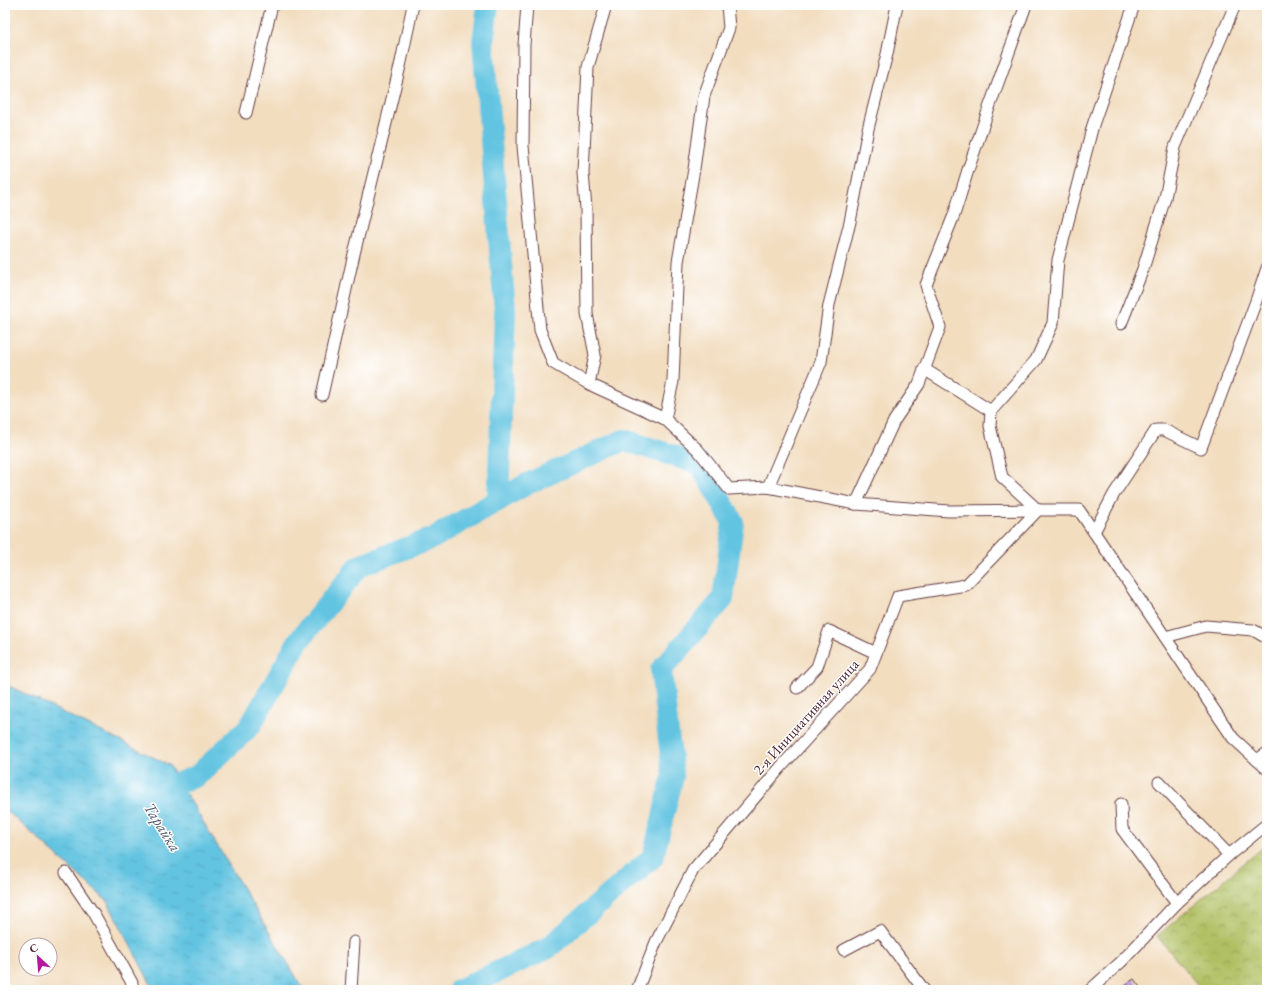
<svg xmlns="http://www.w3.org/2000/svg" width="1272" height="995" font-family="'EB Garamond',serif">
<defs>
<pattern id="park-crowns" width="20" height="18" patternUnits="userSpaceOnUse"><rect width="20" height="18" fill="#b0bf62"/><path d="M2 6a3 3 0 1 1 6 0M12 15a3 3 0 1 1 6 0" fill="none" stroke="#919b51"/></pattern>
<pattern id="water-ripples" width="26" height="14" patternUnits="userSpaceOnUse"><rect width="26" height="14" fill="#63c4e1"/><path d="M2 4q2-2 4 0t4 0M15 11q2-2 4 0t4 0" fill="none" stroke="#57a8c1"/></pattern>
</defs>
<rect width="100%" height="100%" fill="#fff"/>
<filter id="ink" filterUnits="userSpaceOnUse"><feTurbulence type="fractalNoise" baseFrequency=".025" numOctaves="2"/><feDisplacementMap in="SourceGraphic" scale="8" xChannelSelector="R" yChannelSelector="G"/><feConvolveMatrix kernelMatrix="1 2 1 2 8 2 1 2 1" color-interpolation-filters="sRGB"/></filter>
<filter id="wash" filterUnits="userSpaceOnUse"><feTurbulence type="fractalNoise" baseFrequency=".012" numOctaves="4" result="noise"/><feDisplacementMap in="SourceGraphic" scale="16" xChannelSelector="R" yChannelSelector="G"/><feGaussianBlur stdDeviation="0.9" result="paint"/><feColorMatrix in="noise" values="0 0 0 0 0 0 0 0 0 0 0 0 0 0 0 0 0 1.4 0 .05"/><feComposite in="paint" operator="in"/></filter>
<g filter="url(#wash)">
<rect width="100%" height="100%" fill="#f2ddbf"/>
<path fill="url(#park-crowns)" stroke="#7d6f46" d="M1267,844V990H1202L1157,936Z"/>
<path fill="url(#water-ripples)" stroke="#567286" d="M5,684L169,765L304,990H154L107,901L5,809Z"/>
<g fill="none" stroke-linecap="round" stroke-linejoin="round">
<g stroke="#63c4e1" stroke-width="22">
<path d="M488,5L483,42L505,311L498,501"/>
<path d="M152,793L197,776L250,726L299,640L359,566L433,538L525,485L624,440L700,464L733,522L723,599L661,670L673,776L653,857L548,948L459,990"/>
</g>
</g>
<g id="blocks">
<path fill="#bc9de6" d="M1134,979L1142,990H1118Z"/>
</g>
</g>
<g filter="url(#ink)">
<use href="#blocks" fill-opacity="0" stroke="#633c41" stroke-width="1"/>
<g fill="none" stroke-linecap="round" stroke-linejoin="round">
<defs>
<g id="minor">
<path d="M527,5L524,45L523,146L540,330L553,363L589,384"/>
<path d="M606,5L588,67L583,173L586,208L587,314L595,355L589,384L665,419L698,450L729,489L768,487L856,504L949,511L1038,510"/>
<path d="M246,113L272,5"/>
<path d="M1121,324L1143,269L1165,198L1175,147L1235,5"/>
<path d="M924,369L991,411"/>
<path d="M322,395L354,254L401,62L413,5"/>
<path d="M665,419L673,381L678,262L694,169L704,96L729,28L727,5"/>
<path d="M768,487L821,362L829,305L850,222L868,129L887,54L897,5"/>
<path d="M856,504L894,421L919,384L940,327L926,285L954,215L968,170L989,108L1026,5"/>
<path d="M1038,510L1002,477L990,426L991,411L1036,360L1053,323L1058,260L1093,125L1134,5"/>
<path d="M1094,532L1114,494L1156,430H1164L1201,448L1256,301L1267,268"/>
<path d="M1165,637L1233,738L1257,760L1267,769"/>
<path d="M797,688L817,667L829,631L876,653"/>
<path d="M1257,760L1267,753"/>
<path d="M1159,782L1229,855"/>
<path d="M1121,804L1122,829L1177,903"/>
<path d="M66,873L94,914L132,983L133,990"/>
<path d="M844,950L880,931L924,990"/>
<path d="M351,990L354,942"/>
<path d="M637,990L656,942L693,870L780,768L870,669L898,596L966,585L1038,510H1079L1165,637L1206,626L1253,630L1267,638"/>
<path d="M1090,990L1121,962L1177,903L1229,855L1267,824"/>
</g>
</defs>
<use href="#minor" stroke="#633c41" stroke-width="13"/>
<use href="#minor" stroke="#fff" stroke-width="11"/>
</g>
</g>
<g text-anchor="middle" stroke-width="3" stroke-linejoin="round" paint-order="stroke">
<g font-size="15" fill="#4a1f2b" stroke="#fff">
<text transform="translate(806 717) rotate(-48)" y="5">2-я Инициативная улица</text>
</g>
<g font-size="16" font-style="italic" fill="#53596b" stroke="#fff">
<text transform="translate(163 827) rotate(58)" y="6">Тарайка</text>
</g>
</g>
<rect width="1272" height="995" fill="none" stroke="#fff" stroke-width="20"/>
<g transform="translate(38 957) rotate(334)"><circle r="19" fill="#ffffff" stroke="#b7a5aa"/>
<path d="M0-3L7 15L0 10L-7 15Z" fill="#b5179e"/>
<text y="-6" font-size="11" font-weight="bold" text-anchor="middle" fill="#4a1f2b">С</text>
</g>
</svg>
